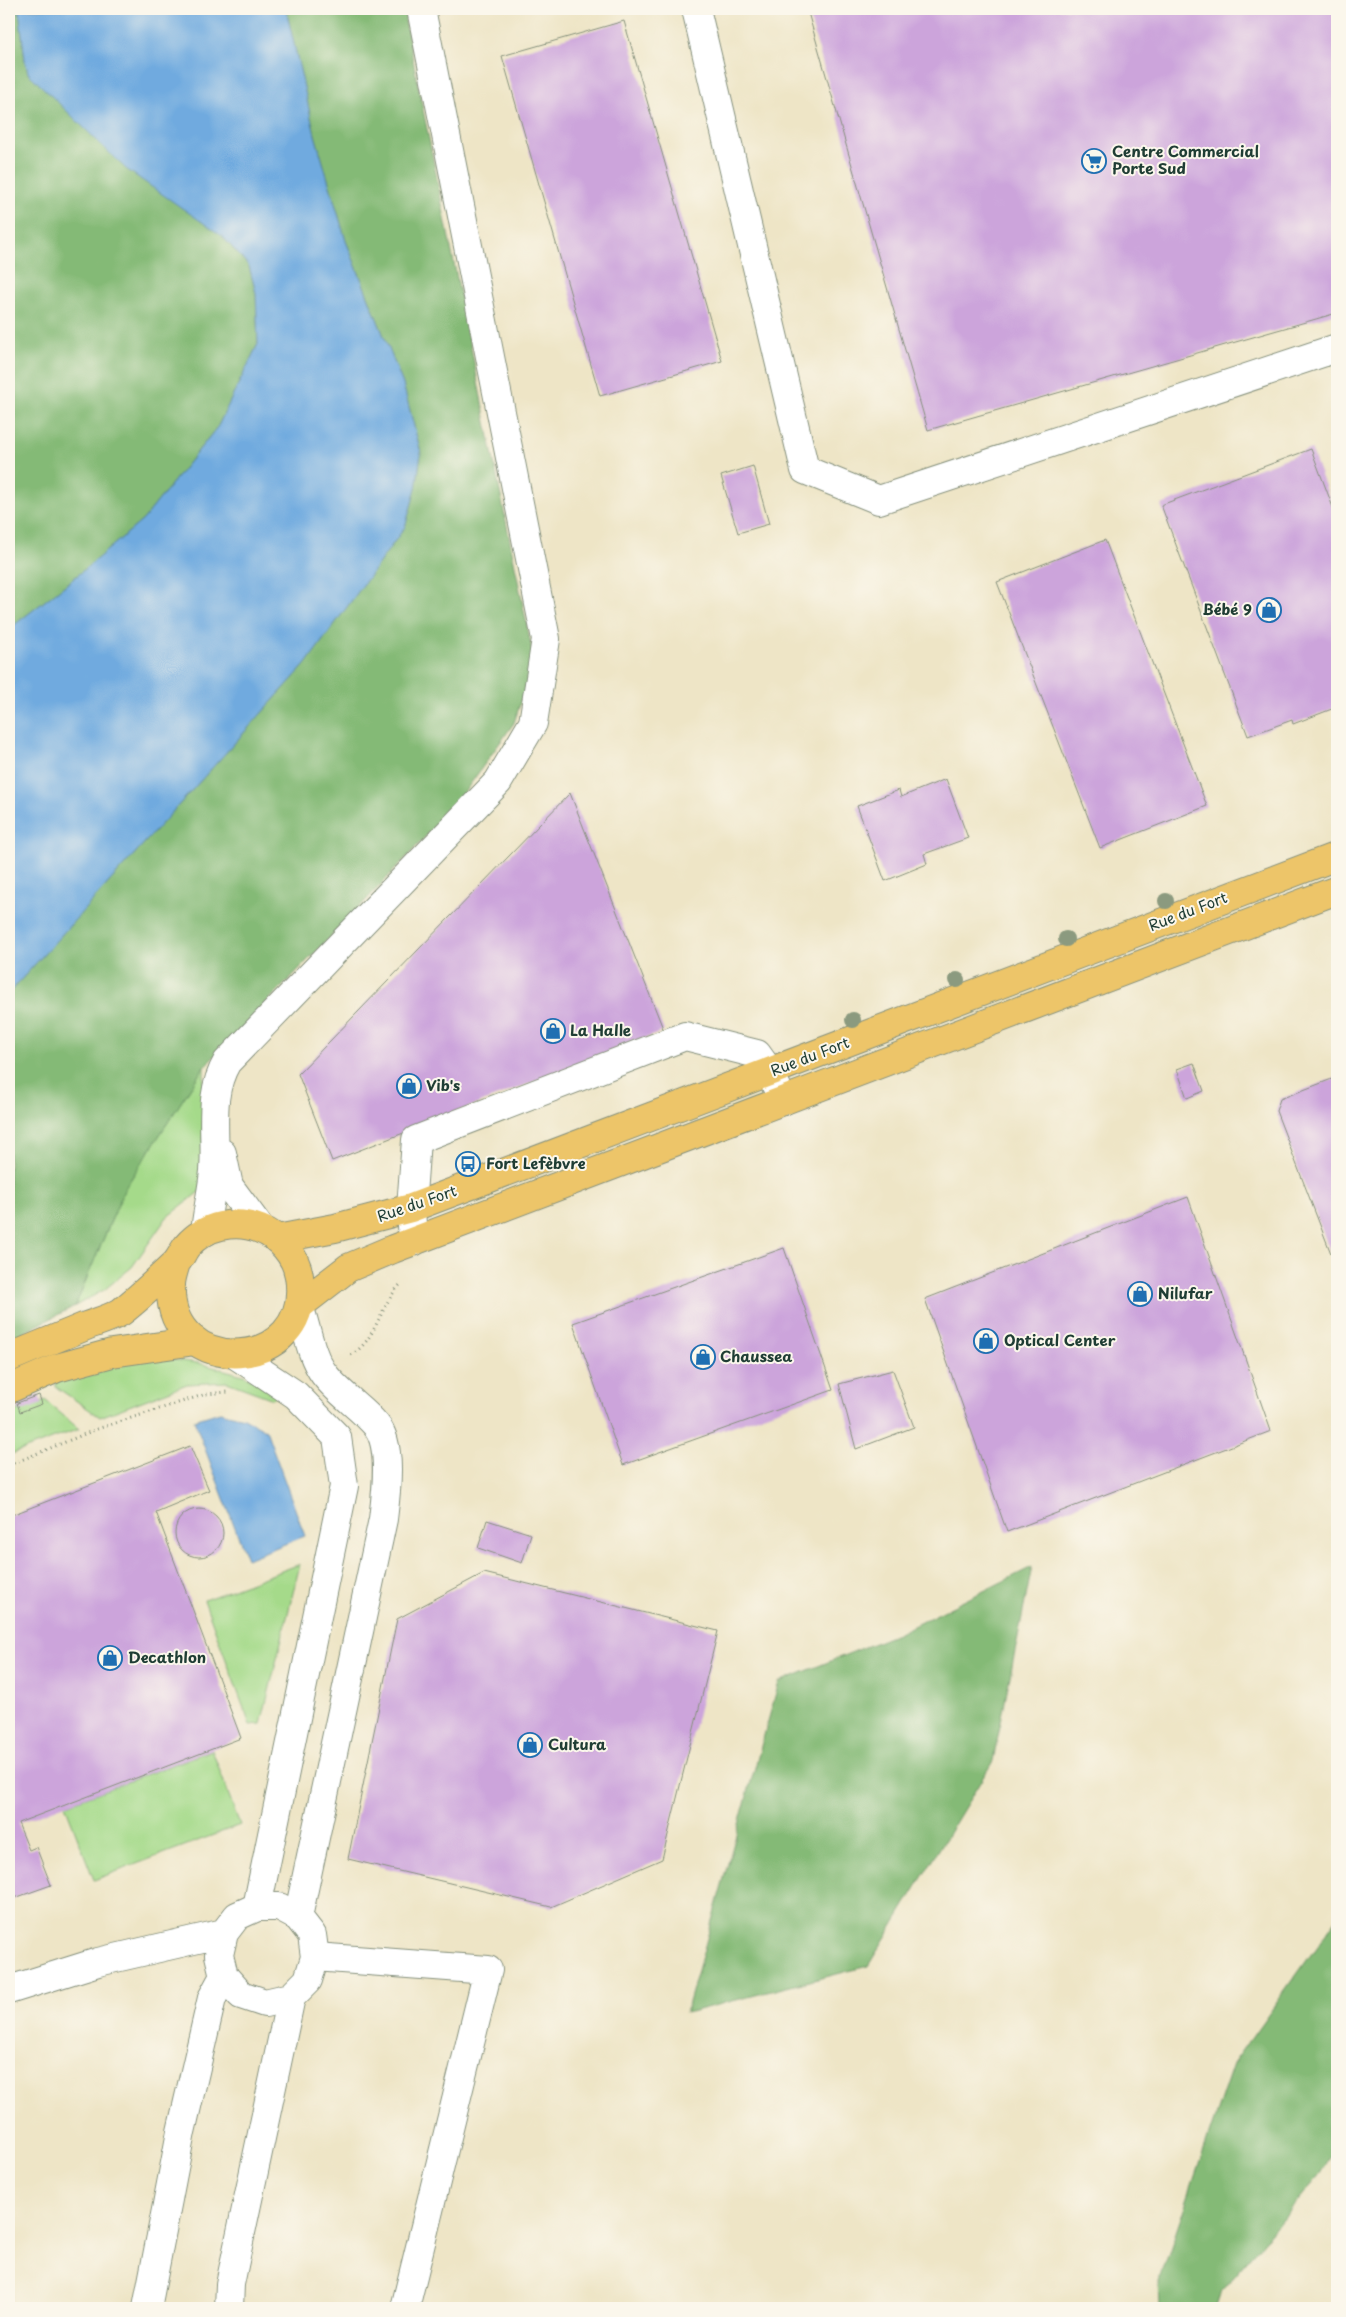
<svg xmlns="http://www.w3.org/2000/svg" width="1346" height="2317" font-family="'Playpen Sans',sans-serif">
<rect width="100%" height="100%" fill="#fbf7ec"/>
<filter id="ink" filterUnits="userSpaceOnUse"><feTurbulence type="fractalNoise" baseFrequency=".02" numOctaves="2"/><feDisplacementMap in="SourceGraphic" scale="10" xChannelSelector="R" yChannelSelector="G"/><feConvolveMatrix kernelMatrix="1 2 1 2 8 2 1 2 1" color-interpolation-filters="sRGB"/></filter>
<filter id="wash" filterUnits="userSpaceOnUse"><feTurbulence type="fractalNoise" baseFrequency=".0096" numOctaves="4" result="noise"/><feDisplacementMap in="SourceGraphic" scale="20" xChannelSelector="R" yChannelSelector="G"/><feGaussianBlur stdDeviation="1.12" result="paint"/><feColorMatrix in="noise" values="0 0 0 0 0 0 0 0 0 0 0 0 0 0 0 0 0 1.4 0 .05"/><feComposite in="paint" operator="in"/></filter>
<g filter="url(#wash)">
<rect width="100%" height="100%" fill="#eee5c6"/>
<g fill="#a5da8a" stroke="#628c5f">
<path d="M204,1067L203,1189L167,1217L132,1267L104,1290L75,1306L125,1188Z"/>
<path d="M147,1356L198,1363L243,1375L279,1392L273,1399L227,1382L187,1384L100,1417L56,1387V1376Z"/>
<path d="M45,1400L79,1429L9,1455V1413Z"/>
<path d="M300,1564L261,1724L250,1725L204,1600Z"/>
<path d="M212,1750L240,1825L94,1880L65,1805Z"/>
</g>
<g fill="#84ba76" stroke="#527c55">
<path d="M9,9H19L25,60L28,73L222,236L249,266L256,293L258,344L218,426L143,520L73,579L9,629Z"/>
<path d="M286,9H416L405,20L534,660L514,723L456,804L375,891L204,1067L125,1188L75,1306L9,1340V993L305,665L405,527L416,489L421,453L403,384L346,241L315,135Z"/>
<path d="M1032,1567L993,1761L868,1966L686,2013L779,1682L897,1634Z"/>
<path d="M1337,1918V2146L1321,2174L1222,2290L1217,2308H1160L1159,2282L1233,2064Z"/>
</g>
<g fill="#6faadf" stroke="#47748a">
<path d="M19,9H286L315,135L346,241L403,384L421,453L416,489L405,527L305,665L9,993V629L73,579L143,520L218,426L258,344L256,293L249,266L222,236L126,169L28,73L25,60Z"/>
<path d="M220,1412L244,1418L266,1430L305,1536L247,1559L194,1420Z"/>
</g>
<g id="blocks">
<g fill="#cca4db">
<path d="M807,9H1337V313L928,430Z"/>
<path d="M624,21L722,361L600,396L502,56Z"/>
<path d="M1311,449L1337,518V707L1293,724L1292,720L1248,736L1161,505Z"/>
<path d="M753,466L769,524L738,533L721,476Z"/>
<path d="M1105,540L1207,806L1100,848L997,582Z"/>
<path d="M946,779L968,838L924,854L927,864L885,881L857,806L899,790L901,797Z"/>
<path d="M570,793L664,1031L332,1161L298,1074Z"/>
<path d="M1194,1063L1204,1091L1187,1098L1177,1069Z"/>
<path d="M1337,1077V1269L1276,1111L1280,1099Z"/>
<path d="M1188,1197L1271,1431L1007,1532L925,1299Z"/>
<path d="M784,1248L833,1390L623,1465L573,1323Z"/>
<path d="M893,1370L914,1427L856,1449L839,1384Z"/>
<path d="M39,1395L42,1404L20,1412L17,1403Z"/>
<path d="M190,1446L209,1490L156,1512L241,1738L18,1823L29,1850L36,1847L51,1885L9,1900V1516Z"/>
<circle cx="199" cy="1533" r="24"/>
<path d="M487,1520L531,1534L522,1563L478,1548Z"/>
<path d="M484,1573L718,1631L662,1859L551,1907L348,1859L397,1619Z"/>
</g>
</g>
</g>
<g filter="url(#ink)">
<use href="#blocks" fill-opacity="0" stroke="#86917d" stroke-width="1"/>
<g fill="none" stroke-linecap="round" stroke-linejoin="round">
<defs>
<g id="minor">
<path d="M696,9L805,470L879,500L1337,348"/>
<path d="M222,1153L229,1186L261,1229"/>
<path d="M205,1232C207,1211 212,1192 214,1171C217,1133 207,1096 227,1062L498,782L533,723L546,639L421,9"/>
<path d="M413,1242L411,1208L416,1140L685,1036L757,1054L770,1072L783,1101"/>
<path d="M236,1355L296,1395L337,1437L344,1486L257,1907"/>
<path d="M298,1917L383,1519C386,1495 393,1445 376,1425C361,1407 338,1393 324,1374C310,1355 307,1328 299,1306"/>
<path d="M315,1957L488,1970L405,2308"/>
<path d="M9,1990L98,1962L224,1933L237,1916L257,1907H279L298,1917L312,1935L315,1957L308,1980L291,1997L265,2003L241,1995L224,1976L219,1955L224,1933"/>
<path d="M147,2308L181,2132L212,1998L224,1976"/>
<path d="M229,2308L230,2284L291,1997"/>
</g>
<g id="major">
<path d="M277,1239L335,1228L411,1208L1337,856"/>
<path d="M299,1306L348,1268L393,1249L1337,890"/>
<path d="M9,1358C34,1347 60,1337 86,1326C97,1322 111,1318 121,1312C139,1298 158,1280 175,1264C180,1259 183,1251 187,1246C205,1225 236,1219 260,1229C279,1236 296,1256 299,1276C315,1374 166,1381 171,1285C171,1278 174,1270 176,1263"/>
<path d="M9,1389L57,1368L112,1353L195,1341"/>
</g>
</defs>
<use href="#minor" stroke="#86917d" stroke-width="30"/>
<use href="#major" stroke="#86917d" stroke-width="30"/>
<g stroke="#86917d" stroke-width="3" stroke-dasharray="1 4" stroke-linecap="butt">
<path d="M351,1355C377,1340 380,1304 401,1284"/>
<path d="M9,1465L97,1429L206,1394L228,1392"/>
</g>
<use href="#minor" stroke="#fff" stroke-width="28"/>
<use href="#major" stroke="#edc569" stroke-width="28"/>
</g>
<g fill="#8b9a7f">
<circle cx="1166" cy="901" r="8"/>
<circle cx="1066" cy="939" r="8"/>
<circle cx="957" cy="980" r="8"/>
<circle cx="853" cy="1020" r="8"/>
</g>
</g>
<defs>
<symbol id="supermarket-ring" viewBox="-11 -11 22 22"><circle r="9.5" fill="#fbf7ec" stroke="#1f6fb2" stroke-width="1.5"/><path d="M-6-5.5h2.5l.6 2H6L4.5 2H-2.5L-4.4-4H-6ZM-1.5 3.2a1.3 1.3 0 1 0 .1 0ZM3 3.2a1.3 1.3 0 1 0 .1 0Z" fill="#1f6fb2"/></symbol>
<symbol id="shop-ring" viewBox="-11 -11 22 22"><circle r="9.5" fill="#fbf7ec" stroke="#1f6fb2" stroke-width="1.5"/><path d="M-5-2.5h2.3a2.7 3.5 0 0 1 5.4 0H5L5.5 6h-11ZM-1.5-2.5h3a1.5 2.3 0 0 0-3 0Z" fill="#1f6fb2"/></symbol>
<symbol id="bus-ring" viewBox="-11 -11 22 22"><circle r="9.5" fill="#fbf7ec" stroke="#1f6fb2" stroke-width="1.5"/><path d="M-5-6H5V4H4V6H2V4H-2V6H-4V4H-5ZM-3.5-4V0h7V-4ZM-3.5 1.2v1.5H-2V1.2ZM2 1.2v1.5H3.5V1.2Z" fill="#1f6fb2"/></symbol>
</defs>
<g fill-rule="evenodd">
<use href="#supermarket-ring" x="1080" y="147" width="28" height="28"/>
<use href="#shop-ring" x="1255" y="596" width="28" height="28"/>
<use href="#shop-ring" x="539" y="1017" width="28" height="28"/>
<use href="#shop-ring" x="395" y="1072" width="28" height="28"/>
<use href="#bus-ring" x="454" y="1150" width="28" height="28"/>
<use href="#shop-ring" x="1126" y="1280" width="28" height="28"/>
<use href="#shop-ring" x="972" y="1327" width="28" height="28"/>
<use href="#shop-ring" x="689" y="1343" width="28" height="28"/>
<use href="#shop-ring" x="96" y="1644" width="28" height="28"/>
<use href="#shop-ring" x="516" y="1731" width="28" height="28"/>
</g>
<g text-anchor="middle" stroke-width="4" stroke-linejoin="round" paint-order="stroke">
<g font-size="15" font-weight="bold" fill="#1f3d34" stroke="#fbf7ec" text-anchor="start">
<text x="1112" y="157">Centre Commercial<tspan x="1112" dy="17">Porte Sud</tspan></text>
<text x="1252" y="615" text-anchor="end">Bébé 9</text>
<text x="570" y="1036">La Halle</text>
<text x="426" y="1091">Vib's</text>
<text x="486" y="1169">Fort Lefèbvre</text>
<text x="1158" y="1299">Nilufar</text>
<text x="1004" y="1346">Optical Center</text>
<text x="720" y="1362">Chaussea</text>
<text x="128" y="1663">Decathlon</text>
<text x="548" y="1750">Cultura</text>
</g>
<g font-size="15" fill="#1f3d34" stroke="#fbf7ec">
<text transform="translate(1188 912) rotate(-21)" y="5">Rue du Fort</text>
<text transform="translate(810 1057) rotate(-21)" y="5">Rue du Fort</text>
<text transform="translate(417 1204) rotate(-19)" y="5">Rue du Fort</text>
</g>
</g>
<rect width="1346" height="2317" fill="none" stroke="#fbf7ec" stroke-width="30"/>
</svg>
